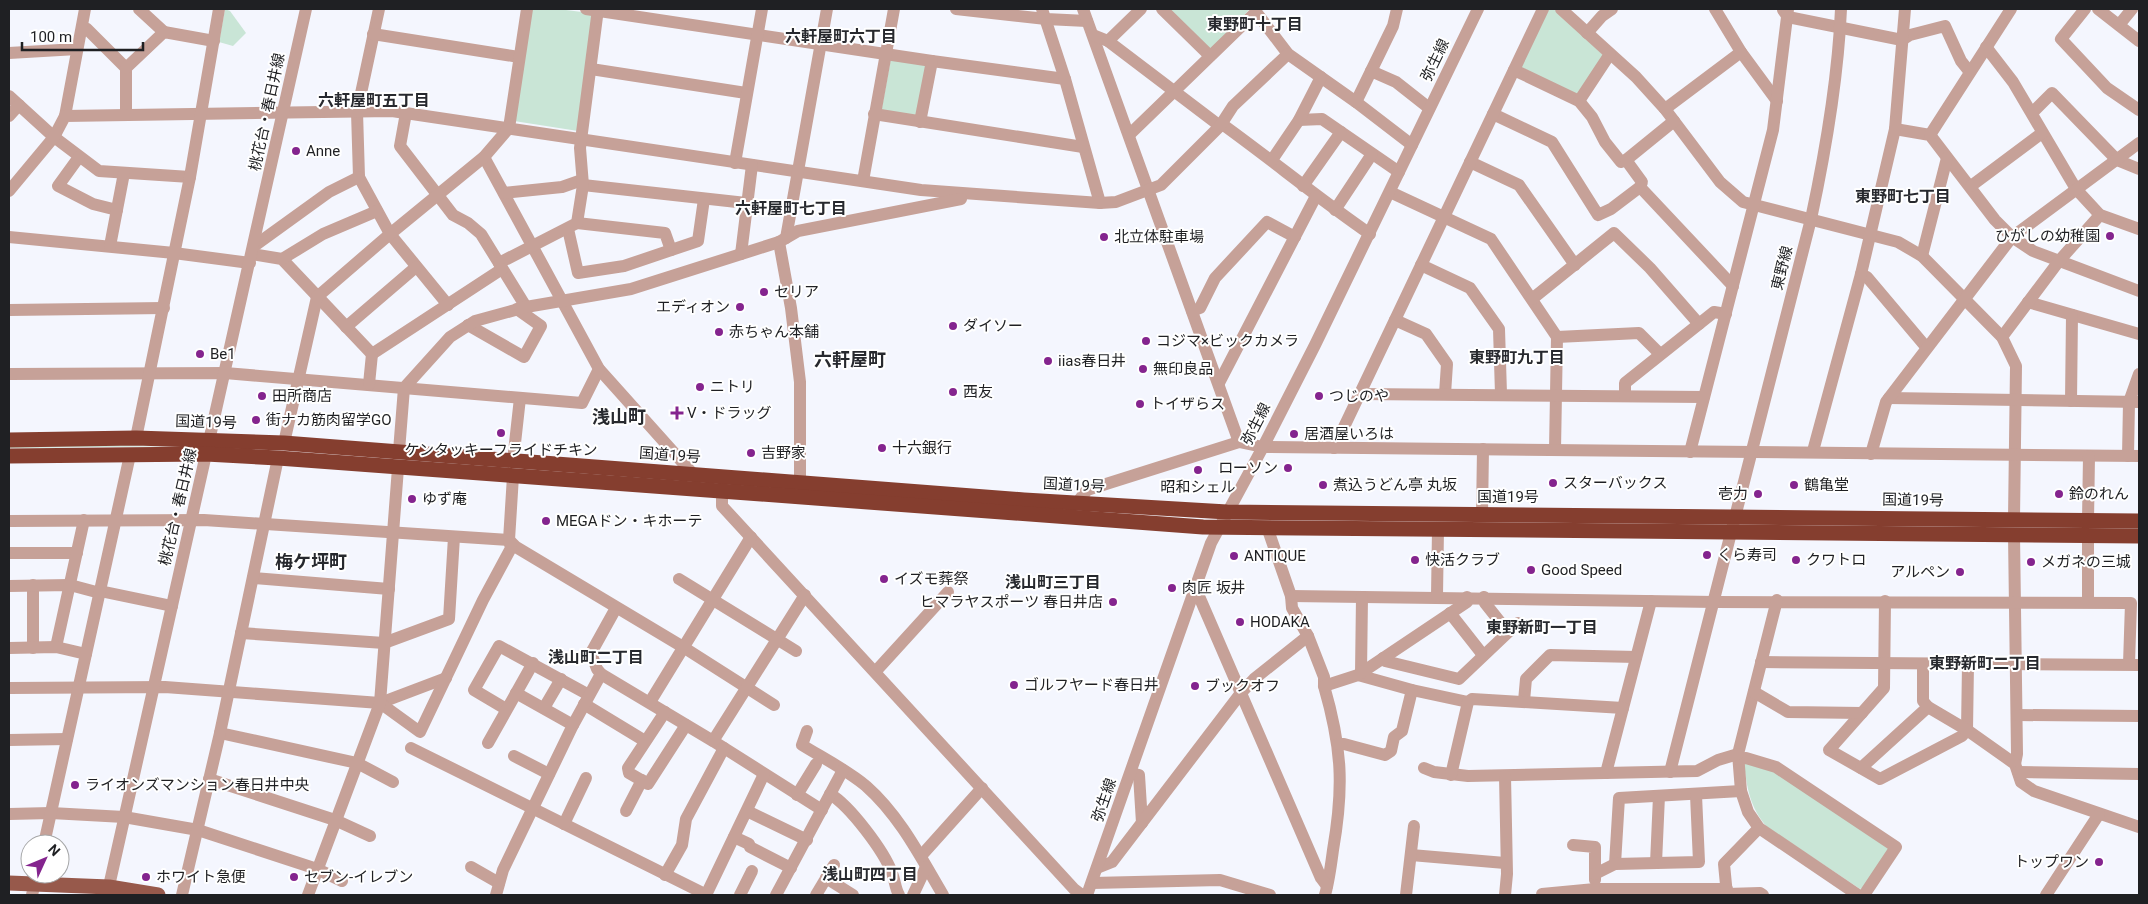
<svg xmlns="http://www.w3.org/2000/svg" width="2148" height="904" font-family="Roboto,'Noto Sans JP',sans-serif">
<rect width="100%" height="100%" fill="#f4f6fe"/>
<g fill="#c9e5d6">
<path d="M225,9L230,11L246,33L233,46L219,42Z"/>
<path d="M530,9H558L590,13L593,17L578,131L514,121Z"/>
<path d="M1167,9H1250L1213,48H1209Z"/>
<path d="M1549,9H1555L1604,56L1576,96L1521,67Z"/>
<path d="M891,58L928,66L918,116L881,113Z"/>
<path d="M110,445L183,446L9,448V446Z"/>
<path d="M1747,762L1767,767L1891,846L1864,887L1860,889L1767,827C1750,808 1747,788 1744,764Z"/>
</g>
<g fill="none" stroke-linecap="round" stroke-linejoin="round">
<g stroke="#c6a198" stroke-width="12">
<path d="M139,9L164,32"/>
<path d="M379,9L357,112L359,177L390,234L448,305"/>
<path d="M586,9L932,61L1065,79"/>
<path d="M956,9L1046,19L1087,21"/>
<path d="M1042,9L1065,79L1100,203"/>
<path d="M1083,9L1239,442"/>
<path d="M1162,9L1210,56"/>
<path d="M1256,9V12L1288,54L1356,102L1412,145"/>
<path d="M1561,9L1636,77L1665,109L1720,182L1743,202L1898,242L1922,256L2002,337L2016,366L2014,519"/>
<path d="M1715,9L1741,52L1777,101"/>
<path d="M2085,9L2061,39L2107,88L2139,110"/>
<path d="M2098,9L2139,41"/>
<path d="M1783,10L1788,17L1902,40L1910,35L1945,26L1961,61L1969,71"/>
<path d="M2119,25L2132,9"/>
<path d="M82,28L87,29L126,68V115"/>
<path d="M1587,33L1602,16L1612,9"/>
<path d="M373,34L519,57"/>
<path d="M1093,35L1108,41L1220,126"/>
<path d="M1108,41L1141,9"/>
<path d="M1986,47L2013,82L2076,189L2100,215L2139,229"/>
<path d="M9,53L77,49"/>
<path d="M126,68L164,32L214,41"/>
<path d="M591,69L746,93"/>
<path d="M1514,70L1579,101L1592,117L1605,142L1621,162L1626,160L1674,121"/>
<path d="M1371,71L1396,82L1429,108"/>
<path d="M9,96L54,137L99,171L190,177"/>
<path d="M1579,101L1610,54"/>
<path d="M1356,102L1393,26L1397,9"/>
<path d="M1665,109L1741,52"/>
<path d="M406,113L400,146L453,215L468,223L481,234L526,307"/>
<path d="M2032,113L2052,93L2117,160L2139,169"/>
<path d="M874,114L1083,147"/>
<path d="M1493,114L1552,142L1598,215L1611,209L1640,187L1733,286"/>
<path d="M9,116L19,105"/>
<path d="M65,116L85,9"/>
<path d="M1299,120L1322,119L1399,172"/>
<path d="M920,122L932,61"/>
<path d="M1222,124C1272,160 1319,199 1370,234"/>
<path d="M1895,129L1930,135L1995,220L2012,237L2033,251L2139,291"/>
<path d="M1129,135L1256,12"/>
<path d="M1930,135L2011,9"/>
<path d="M79,157L58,186L93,204L117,210"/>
<path d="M484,157L599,369L693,474"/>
<path d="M1272,160L1299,120L1321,77"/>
<path d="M1626,160L1642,182L1640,187"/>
<path d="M1470,162L1519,185L1575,265"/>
<path d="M735,163L762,9"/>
<path d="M863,181L894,9"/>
<path d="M583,185L746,203"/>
<path d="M1303,186L1341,132"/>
<path d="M1971,186L2042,133"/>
<path d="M9,191L54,137L65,116L392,111L921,190L1100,203L1116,202L1161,185L1220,126L1233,106L1288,54"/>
<path d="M1390,192L1491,239L1557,337L1555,450"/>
<path d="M504,193L562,187L582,180"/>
<path d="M1335,210L1372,154"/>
<path d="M577,223L665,233L671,250"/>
<path d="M568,229L578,273L624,266L698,241L704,199"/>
<path d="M9,237L174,253L250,263"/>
<path d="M786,238L827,9"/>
<path d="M779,242L791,308L800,382V482"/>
<path d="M110,246L124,173"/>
<path d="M253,247L329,192L359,177"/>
<path d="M252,254L282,259L372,354"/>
<path d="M741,254L752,165"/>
<path d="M1922,256L1947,158"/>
<path d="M282,259L323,234L377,211"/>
<path d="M499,263L577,223L583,185L580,148L598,9"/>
<path d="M1421,265L1470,288L1499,329L1501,394"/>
<path d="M1861,274L1867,277L1926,347"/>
<path d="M1532,299L1614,233L1650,268L1699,324"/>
<path d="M2028,302L2139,334"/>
<path d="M9,310L164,308"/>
<path d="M1192,311L1200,308L1215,278L1267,222L1295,237"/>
<path d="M1395,320L1426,334L1447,364L1445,394"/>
<path d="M468,325L524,357L541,326L517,309"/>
<path d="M346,327L416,267"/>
<path d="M1557,337L1639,333L1660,354"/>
<path d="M2002,337L2059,261L2100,215"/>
<path d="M372,354L502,269"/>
<path d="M9,374L225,373L582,403L599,369"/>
<path d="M1219,383L1316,196"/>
<path d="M369,384L372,354"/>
<path d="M1360,394L1704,397"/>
<path d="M1625,396V383L1714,312L1726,314"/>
<path d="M1889,398L2139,402"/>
<path d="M2071,401L2072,315"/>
<path d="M136,438L190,177L219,9"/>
<path d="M284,443L317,297L390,234L484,157L509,128L527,9"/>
<path d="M1334,448L1543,9"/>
<path d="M399,451L404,388L450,337L475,321L526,307L631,289L779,242L798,231L961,199"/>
<path d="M1813,451L1861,274L1895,129L1905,9"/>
<path d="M1690,452L1773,130L1788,9"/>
<path d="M1871,454L1886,402L2012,237L2139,143"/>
<path d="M2128,456L2129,402L2139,374"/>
<path d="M513,461L520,398"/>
<path d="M722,492V506L1074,889L1082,895"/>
<path d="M1077,503L1087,490L1239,442L1263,447L2139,456"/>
<path d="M1482,515L1483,449"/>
<path d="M9,521L204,520L509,540L516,547L683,647L774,705"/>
<path d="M2088,521L2089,456"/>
<path d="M1267,527L1291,596L1292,608L1308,636L1324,677V686C1342,748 1344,787 1333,850C1331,865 1329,881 1325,895"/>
<path d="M2014,535L2017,754L2015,764"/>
<path d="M2088,536V602"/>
<path d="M9,553H77"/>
<path d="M253,578L389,589"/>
<path d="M679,579L796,651"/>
<path d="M33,585V648"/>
<path d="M9,586L70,585L100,593"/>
<path d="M1195,587L1321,878L1327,886"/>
<path d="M100,591L172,606"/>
<path d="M1291,596L1715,602L2131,603L2129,664"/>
<path d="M1437,596L1438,529"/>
<path d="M1484,597L1485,603L1508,632"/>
<path d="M1777,600L1738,754L1741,791L1748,812L1759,828L1858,895"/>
<path d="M1885,601L1884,688L1829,750L1880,779L1962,736L1967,730L1968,664"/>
<path d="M1450,613L1483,655"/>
<path d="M241,633L384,643L449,619L454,537"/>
<path d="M56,647L84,520"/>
<path d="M9,648L56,647L86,654"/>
<path d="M1383,658L1385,661L1459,679L1518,623"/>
<path d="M1761,662L2139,665"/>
<path d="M876,671L948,592"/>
<path d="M1361,673L1362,597"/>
<path d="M601,674L713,741L822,810"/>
<path d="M1358,675L1412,690L1468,702"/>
<path d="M1324,686L1358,675L1467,602V597"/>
<path d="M9,688L165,687L380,703L446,678"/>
<path d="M1754,692L1788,712L1862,713"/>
<path d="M516,693L573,725"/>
<path d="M1524,701L1526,679L1550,655L1636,657"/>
<path d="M650,702L751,537"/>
<path d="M380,703L420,732L483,600L511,548L509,540L513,476"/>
<path d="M584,704L645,741"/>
<path d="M1928,707L1967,730L2015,764L2021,782L2034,791L2139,827"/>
<path d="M544,708L561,679"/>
<path d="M506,709L474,690L499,646L589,695"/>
<path d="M665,712L628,768L629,773L648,784L686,725"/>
<path d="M2017,715L2139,716"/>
<path d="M807,731L802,745C823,758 847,770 866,786C900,816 921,858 943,895"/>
<path d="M220,733L357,763L393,782"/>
<path d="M9,740L67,739"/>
<path d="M713,741L805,595"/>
<path d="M488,743L533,663"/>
<path d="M1338,744H1344L1385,755L1391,751L1394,737L1402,731L1412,690"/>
<path d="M411,748L707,895"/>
<path d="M514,756L549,774"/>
<path d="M1738,759L1746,758L1776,767L1896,847L1864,895"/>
<path d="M1424,768L1434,772L1468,776L1697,771L1718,760L1738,754"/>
<path d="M1861,768L1928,707L1923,701V664"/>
<path d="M1670,772L1811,219C1826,149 1838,80 1841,9"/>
<path d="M2018,772L2139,774"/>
<path d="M1131,773L1139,775L1142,823"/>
<path d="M1606,773L1651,601"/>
<path d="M1451,775L1468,702L1472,699L1623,708"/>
<path d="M209,779L335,820L370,836"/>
<path d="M830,794C850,806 884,851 892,873C895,880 895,888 899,895"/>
<path d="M797,795L816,764"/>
<path d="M626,811L642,780"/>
<path d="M747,811L807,840"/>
<path d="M9,814L51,813L124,817L198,830L317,869L342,881"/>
<path d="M564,824L586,778"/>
<path d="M734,837L749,844L750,847L791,868"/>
<path d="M44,844L130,455"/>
<path d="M1573,845L1595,847V880"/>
<path d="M1411,855L1505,863"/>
<path d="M921,856L982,788"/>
<path d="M1656,863L1659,796"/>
<path d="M1615,864L1619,798L1741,791"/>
<path d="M471,867L499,883"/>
<path d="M1097,868L1112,862L1241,693L1254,679L1308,636"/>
<path d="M1595,874L1615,864L1699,862L1696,795"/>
<path d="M665,875L682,845L686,819L724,748"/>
<path d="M826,878L853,895"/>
<path d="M1092,883L1220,880L1270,895"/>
<path d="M1542,894L1595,889H1727"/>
<path d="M1727,894L1760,893L1763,895"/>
<path d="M32,895L37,874"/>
<path d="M107,895L306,9"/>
<path d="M182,895L220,733L278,458"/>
<path d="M308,895L380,703L398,468"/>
<path d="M496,895L503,870L573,725L601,674L597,669L591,653L616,608"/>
<path d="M706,895L764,774"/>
<path d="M740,895L752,871"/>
<path d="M776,895L843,770"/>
<path d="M816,895L834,865"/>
<path d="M913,895L926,867"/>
<path d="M1087,895L1211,543L1263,447L1315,345L1478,9"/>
<path d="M1406,895L1414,826"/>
<path d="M1505,895L1507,874L1505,776"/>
<path d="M1727,895L1724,864L1759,828"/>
<path d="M2046,895L2099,814"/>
</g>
<path stroke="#97594b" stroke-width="15" d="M9,883L109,887L158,895"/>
<g stroke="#853e2f" stroke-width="15">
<path d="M9,440L136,438L284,443L1024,500L1227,512L2139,521"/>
<path d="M9,456L206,454L278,458L1203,527L2139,536"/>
</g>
</g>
<g fill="#84248e" stroke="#fff" stroke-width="2">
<circle cx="296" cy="151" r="5"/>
<circle cx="2110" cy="236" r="5"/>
<circle cx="1104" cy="237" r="5"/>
<circle cx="764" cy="292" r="5"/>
<circle cx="740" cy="307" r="5"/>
<circle cx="953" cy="326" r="5"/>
<circle cx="719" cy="332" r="5"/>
<circle cx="1146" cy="341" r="5"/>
<circle cx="200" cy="354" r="5"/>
<circle cx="1048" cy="361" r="5"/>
<circle cx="1143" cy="369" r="5"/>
<circle cx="700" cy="387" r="5"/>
<circle cx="953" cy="392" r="5"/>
<circle cx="262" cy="396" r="5"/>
<circle cx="1319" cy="396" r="5"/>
<circle cx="1140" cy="404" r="5"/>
<path d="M674.5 405.5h5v5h5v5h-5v5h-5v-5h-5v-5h5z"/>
<circle cx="256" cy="420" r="5"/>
<circle cx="501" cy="433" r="5"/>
<circle cx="1294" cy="434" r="5"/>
<circle cx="882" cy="448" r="5"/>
<circle cx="751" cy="453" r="5"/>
<circle cx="1288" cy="468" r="5"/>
<circle cx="1198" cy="470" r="5"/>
<circle cx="1553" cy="483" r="5"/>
<circle cx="1323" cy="485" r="5"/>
<circle cx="1794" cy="485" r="5"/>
<circle cx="1758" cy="494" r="5"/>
<circle cx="2059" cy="494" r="5"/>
<circle cx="412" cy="499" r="5"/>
<circle cx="546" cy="521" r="5"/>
<circle cx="1707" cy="555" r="5"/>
<circle cx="1234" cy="556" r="5"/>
<circle cx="1415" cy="560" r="5"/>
<circle cx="1796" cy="560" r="5"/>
<circle cx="2031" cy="562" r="5"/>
<circle cx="1531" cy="570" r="5"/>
<circle cx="1960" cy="572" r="5"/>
<circle cx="884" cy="579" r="5"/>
<circle cx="1172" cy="588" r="5"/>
<circle cx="1113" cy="602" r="5"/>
<circle cx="1240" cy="622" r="5"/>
<circle cx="1014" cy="685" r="5"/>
<circle cx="1195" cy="686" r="5"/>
<circle cx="75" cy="785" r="5"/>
<circle cx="2099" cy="862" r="5"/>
<circle cx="146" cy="877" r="5"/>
<circle cx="294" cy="877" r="5"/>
</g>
<g text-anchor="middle" stroke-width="4" stroke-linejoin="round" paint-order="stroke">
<g font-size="15" fill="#1f2023" stroke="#fff">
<text transform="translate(1435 60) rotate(-64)" y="5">弥生線</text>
<text transform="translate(267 112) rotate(-78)" y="5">桃花台・春日井線</text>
<text transform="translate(1782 268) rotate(-76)" y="5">東野線</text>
<text transform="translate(206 422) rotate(2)" y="5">国道19号</text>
<text transform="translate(1256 424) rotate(-63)" y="5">弥生線</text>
<text transform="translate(670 455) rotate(4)" y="5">国道19号</text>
<text transform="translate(1074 485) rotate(3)" y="5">国道19号</text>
<text x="1508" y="502">国道19号</text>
<text transform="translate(1913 500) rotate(1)" y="5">国道19号</text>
<text transform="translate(178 507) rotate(-77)" y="5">桃花台・春日井線</text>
<text transform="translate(1104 800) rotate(-71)" y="5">弥生線</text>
</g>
<g font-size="15" fill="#1f2023" stroke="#fff" text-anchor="start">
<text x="306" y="156">Anne</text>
<text x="2100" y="241" text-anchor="end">ひがしの幼稚園</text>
<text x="1114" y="242">北立体駐車場</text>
<text x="774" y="297">セリア</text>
<text x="730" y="312" text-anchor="end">エディオン</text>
<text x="963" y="331">ダイソー</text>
<text x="729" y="337">赤ちゃん本舗</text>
<text x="1156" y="346">コジマ×ビックカメラ</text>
<text x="210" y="359">Be1</text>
<text x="1058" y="366">iias春日井</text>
<text x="1153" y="374">無印良品</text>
<text x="710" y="392">ニトリ</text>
<text x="963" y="397">西友</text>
<text x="272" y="401">田所商店</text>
<text x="1329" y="401">つじのや</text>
<text x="1150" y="409">トイザらス</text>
<text x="687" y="418">V・ドラッグ</text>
<text x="266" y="425">街ナカ筋肉留学GO</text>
<text x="1304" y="439">居酒屋いろは</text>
<text x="892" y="453">十六銀行</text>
<text x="501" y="455" text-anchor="middle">ケンタッキーフライドチキン</text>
<text x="761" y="458">吉野家</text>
<text x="1278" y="473" text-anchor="end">ローソン</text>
<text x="1563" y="488">スターバックス</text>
<text x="1333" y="490">煮込うどん亭 丸坂</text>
<text x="1804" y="490">鶴亀堂</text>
<text x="1198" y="492" text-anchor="middle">昭和シェル</text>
<text x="1748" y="499" text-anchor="end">壱力</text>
<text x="2069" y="499">鈴のれん</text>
<text x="422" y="504">ゆず庵</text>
<text x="556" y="526">MEGAドン・キホーテ</text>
<text x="1717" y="560">くら寿司</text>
<text x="1244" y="561">ANTIQUE</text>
<text x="1425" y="565">快活クラブ</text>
<text x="1806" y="565">クワトロ</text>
<text x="2041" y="567">メガネの三城</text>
<text x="1541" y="575">Good Speed</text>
<text x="1950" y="577" text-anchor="end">アルペン</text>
<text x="894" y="584">イズモ葬祭</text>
<text x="1182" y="593">肉匠 坂井</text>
<text x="1103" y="607" text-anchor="end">ヒマラヤスポーツ 春日井店</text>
<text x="1250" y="627">HODAKA</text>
<text x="1024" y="690">ゴルフヤード春日井</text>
<text x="1205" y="691">ブックオフ</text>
<text x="85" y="790">ライオンズマンション春日井中央</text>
<text x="2089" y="867" text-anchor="end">トップワン</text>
<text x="156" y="882">ホワイト急便</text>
<text x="304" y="882">セブン-イレブン</text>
</g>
<g font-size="16" font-weight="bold" fill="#27292e" stroke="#fff">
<text x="1255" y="30">東野町十丁目</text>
<text x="841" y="42">六軒屋町六丁目</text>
<text x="374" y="106">六軒屋町五丁目</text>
<text x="1903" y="202">東野町七丁目</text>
<text x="791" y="214">六軒屋町七丁目</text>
<text x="1517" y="363">東野町九丁目</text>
<text x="1053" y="588">浅山町三丁目</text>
<text x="1542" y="633">東野新町一丁目</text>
<text x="596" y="663">浅山町二丁目</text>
<text x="1985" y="669">東野新町二丁目</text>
<text x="870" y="880">浅山町四丁目</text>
</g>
<g font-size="18" font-weight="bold" fill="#27292e" stroke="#fff">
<text x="850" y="366">六軒屋町</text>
<text x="619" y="423">浅山町</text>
<text x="311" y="568">梅ケ坪町</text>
</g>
</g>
<rect width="2148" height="904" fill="none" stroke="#1f2023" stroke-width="20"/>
<g transform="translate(45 859) rotate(46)"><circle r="24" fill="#ffffff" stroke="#a5a6a7"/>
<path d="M0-4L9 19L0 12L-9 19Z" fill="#84248e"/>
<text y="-8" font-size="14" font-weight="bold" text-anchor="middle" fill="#1f2023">N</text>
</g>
<path d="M22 42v8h121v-8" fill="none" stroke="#1f2023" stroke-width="2.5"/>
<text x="30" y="42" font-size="15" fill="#1f2023" stroke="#ffffff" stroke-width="4" paint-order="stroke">100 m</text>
</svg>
